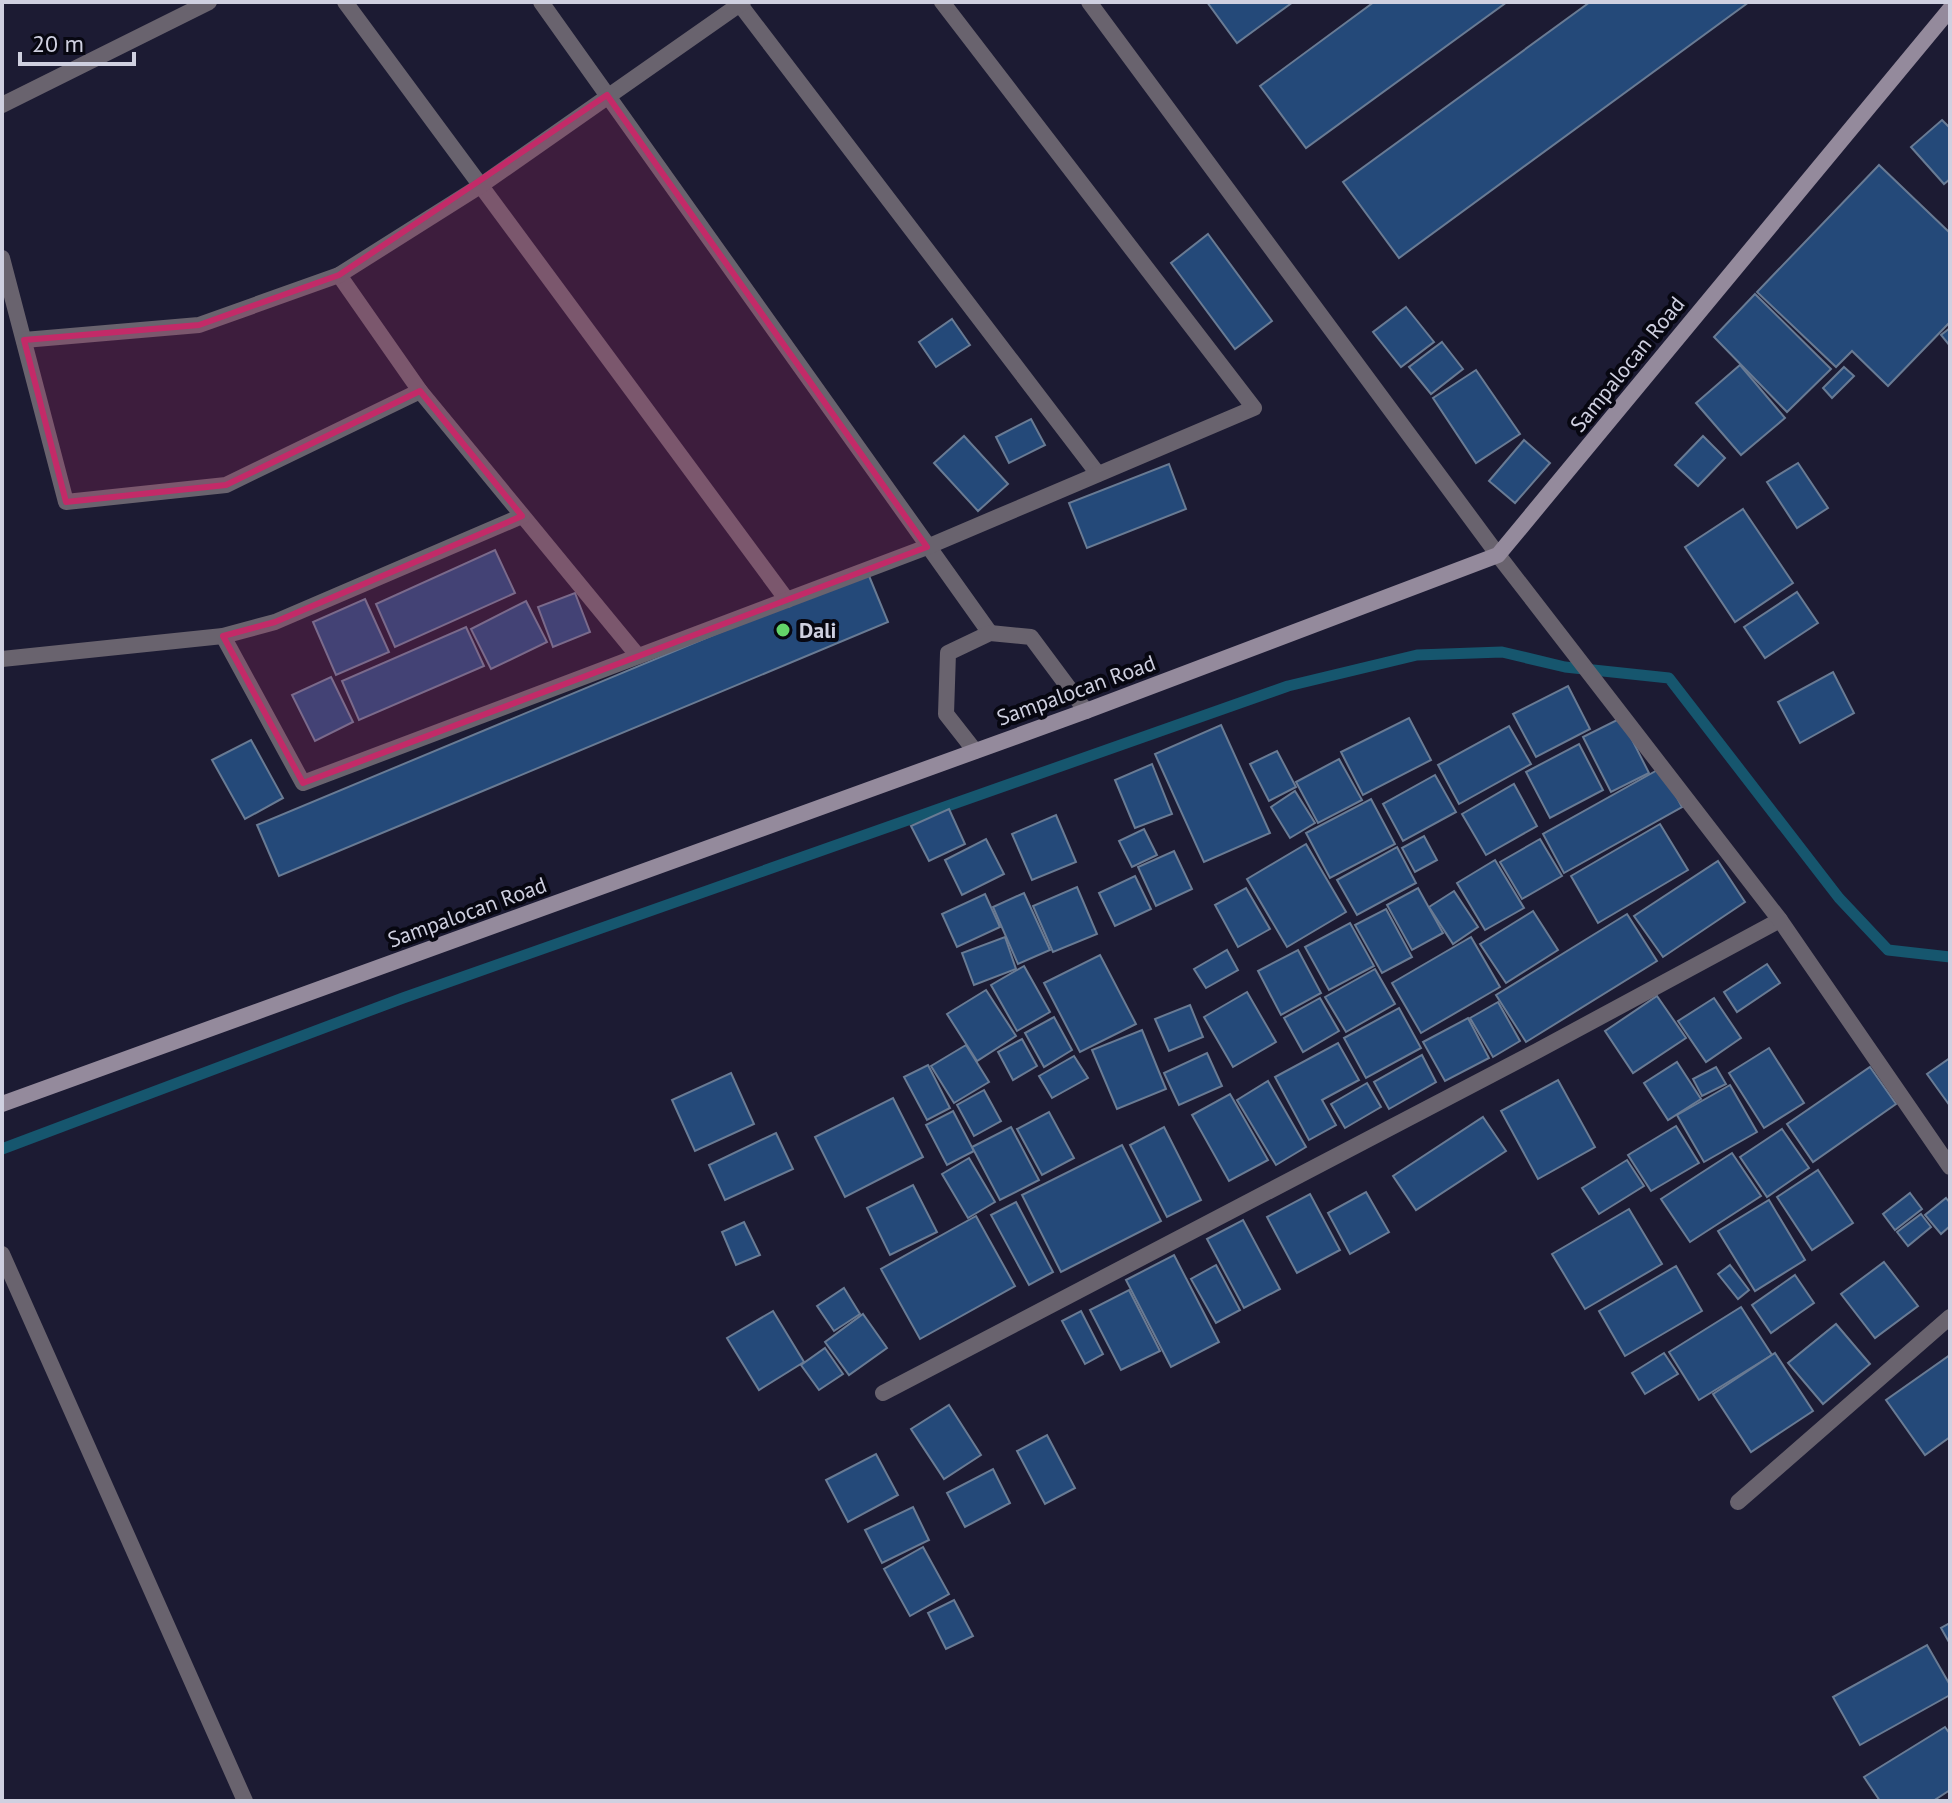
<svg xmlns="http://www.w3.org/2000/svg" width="1952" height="1803" font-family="'PT Sans',sans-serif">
<rect width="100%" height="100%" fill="#1c1b33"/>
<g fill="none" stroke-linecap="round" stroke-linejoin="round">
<path stroke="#16566e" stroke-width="11" d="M2,1149L403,998L1288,686L1417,655L1502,652L1565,667L1669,678L1839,898L1888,950L1950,957"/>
</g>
<g fill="#244979" stroke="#697b94" stroke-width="2">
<path d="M1207,2H1293L1237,43Z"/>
<path d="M1374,2H1507L1306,148L1260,86Z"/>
<path d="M1590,2H1749L1399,258L1343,182Z"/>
<path d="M1942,120L1950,128V179L1944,184L1911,147Z"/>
<path d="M1879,165L1950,233V322L1888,386L1852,351L1836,367L1757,292Z"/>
<path d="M1208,234L1272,321L1235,349L1171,263Z"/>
<path d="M1755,294L1831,369L1787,412L1714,337Z"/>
<path d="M1406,307L1434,342L1401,367L1373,332Z"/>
<path d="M952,319L970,345L936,367L919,342Z"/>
<path d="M1950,328V346L1941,335Z"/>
<path d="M1442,342L1463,369L1431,394L1409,367Z"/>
<path d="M1740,365L1785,418L1741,455L1696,403Z"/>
<path d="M1844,367L1854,376L1832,398L1823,388Z"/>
<path d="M1476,370L1520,434L1476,463L1433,398Z"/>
<path d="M1031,419L1045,445L1009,463L996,437Z"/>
<path d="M964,436L1008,484L978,511L934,463Z"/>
<path d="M1703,436L1725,458L1698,486L1675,465Z"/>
<path d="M1524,440L1550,463L1515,503L1489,481Z"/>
<path d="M1798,463L1828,508L1797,528L1767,482Z"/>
<path d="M1169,464L1186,509L1087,548L1069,503Z"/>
<path d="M1743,509L1793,583L1735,622L1685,547Z"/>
<path d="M495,550L515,593L395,647L376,604Z"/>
<path d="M867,571L888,622L279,876L257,825Z"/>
<path d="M1797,592L1818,623L1765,658L1744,627Z"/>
<path d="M575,593L590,632L553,647L538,607Z"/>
<path d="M365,599L389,652L336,675L313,622Z"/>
<path d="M526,601L547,642L491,669L471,629Z"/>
<path d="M466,627L484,666L359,720L342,681Z"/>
<path d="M1833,672L1854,713L1800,743L1778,702Z"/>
<path d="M331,677L353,722L315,741L292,695Z"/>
<path d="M1568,686L1590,729L1536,757L1513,714Z"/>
<path d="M1409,718L1431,760L1363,795L1341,752Z"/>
<path d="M1621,718L1649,773L1611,792L1583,737Z"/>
<path d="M1221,725L1270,833L1204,862L1155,754Z"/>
<path d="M1509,726L1531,764L1459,804L1438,765Z"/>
<path d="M251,740L283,798L245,819L212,760Z"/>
<path d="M1579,744L1603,790L1550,818L1526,772Z"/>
<path d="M1277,751L1296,787L1269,801L1250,764Z"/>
<path d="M1339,759L1362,800L1318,823L1296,782Z"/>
<path d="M1152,764L1172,814L1135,828L1115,780Z"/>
<path d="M1661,768L1682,807L1564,873L1543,834Z"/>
<path d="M1435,775L1456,812L1403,841L1383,804Z"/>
<path d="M1514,784L1537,826L1486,855L1462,814Z"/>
<path d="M1295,791L1315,823L1290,838L1271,807Z"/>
<path d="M1371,799L1395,844L1330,878L1306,833Z"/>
<path d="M949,809L965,844L929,861L911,826Z"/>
<path d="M1056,815L1076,862L1032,880L1012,834Z"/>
<path d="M1660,824L1688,870L1598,923L1571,876Z"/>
<path d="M1144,829L1157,855L1132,867L1119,841Z"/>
<path d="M1424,836L1437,860L1415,872L1402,848Z"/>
<path d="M986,839L1004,874L962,895L945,860Z"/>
<path d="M1540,839L1562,876L1522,899L1500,862Z"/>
<path d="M1306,844L1346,912L1287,947L1247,879Z"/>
<path d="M1397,847L1416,883L1357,915L1337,880Z"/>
<path d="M1174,851L1192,889L1156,906L1138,867Z"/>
<path d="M1495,860L1524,908L1485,930L1457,883Z"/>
<path d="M1718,861L1745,902L1663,957L1634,916Z"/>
<path d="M1135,876L1151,909L1115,926L1099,893Z"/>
<path d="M1077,887L1097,934L1053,952L1033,906Z"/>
<path d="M1246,888L1270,929L1238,947L1215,905Z"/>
<path d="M1418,888L1443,933L1412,950L1387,905Z"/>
<path d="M1454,891L1478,927L1453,944L1429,907Z"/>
<path d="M1024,893L1050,950L1018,964L993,907Z"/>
<path d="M985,894L1000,927L957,947L942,914Z"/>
<path d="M1386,909L1412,957L1382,973L1355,925Z"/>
<path d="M1533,911L1558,950L1506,983L1480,944Z"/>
<path d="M1627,914L1657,961L1526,1042L1496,995Z"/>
<path d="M1350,923L1374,966L1329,990L1305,947Z"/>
<path d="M1005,937L1016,969L974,985L962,953Z"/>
<path d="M1471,937L1500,987L1421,1033L1392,983Z"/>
<path d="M1227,950L1238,970L1206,988L1194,969Z"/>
<path d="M1298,950L1321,993L1281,1015L1258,971Z"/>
<path d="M1100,955L1136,1024L1080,1052L1044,983Z"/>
<path d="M1767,964L1780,983L1737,1012L1724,992Z"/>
<path d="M1024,966L1050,1012L1017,1031L991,985Z"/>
<path d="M1375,969L1395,1004L1346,1032L1325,997Z"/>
<path d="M986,990L1016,1036L977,1061L947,1014Z"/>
<path d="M1247,992L1276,1042L1233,1067L1204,1017Z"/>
<path d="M1657,996L1686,1038L1633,1073L1605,1031Z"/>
<path d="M1320,998L1339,1031L1303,1052L1284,1018Z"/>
<path d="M1714,998L1741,1038L1706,1062L1678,1021Z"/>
<path d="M1498,1002L1520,1041L1493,1057L1470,1018Z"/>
<path d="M1190,1005L1203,1037L1169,1051L1155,1019Z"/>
<path d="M1399,1008L1421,1048L1366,1078L1344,1038Z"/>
<path d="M1054,1017L1072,1050L1044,1067L1025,1033Z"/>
<path d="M1468,1018L1489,1058L1445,1081L1423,1042Z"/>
<path d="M1142,1030L1166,1089L1117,1109L1092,1050Z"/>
<path d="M1022,1039L1037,1066L1013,1080L998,1052Z"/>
<path d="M1338,1043L1359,1080L1322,1100L1336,1125L1309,1140L1275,1077Z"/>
<path d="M966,1045L989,1082L954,1103L931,1066Z"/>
<path d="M1769,1048L1804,1103L1764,1128L1729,1073Z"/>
<path d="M1207,1053L1222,1086L1179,1105L1164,1073Z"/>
<path d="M1422,1055L1436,1082L1389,1109L1374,1082Z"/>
<path d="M1074,1056L1088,1078L1052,1098L1039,1076Z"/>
<path d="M1950,1058V1106L1927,1074Z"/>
<path d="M1677,1062L1701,1099L1668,1120L1644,1083Z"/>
<path d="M928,1065L950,1108L927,1120L904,1077Z"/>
<path d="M1716,1067L1726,1084L1702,1096L1693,1079Z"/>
<path d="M1870,1067L1896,1104L1813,1162L1787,1124Z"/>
<path d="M731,1073L754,1124L695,1151L672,1100Z"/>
<path d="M1558,1080L1595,1147L1538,1179L1501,1111Z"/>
<path d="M1268,1081L1306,1147L1276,1165L1237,1100Z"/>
<path d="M1367,1083L1381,1107L1345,1128L1331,1104Z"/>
<path d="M1730,1085L1757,1132L1704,1162L1677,1115Z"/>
<path d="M984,1090L1001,1121L974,1136L957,1105Z"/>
<path d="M1230,1094L1268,1160L1229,1181L1192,1115Z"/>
<path d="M893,1098L923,1157L845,1197L815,1137Z"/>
<path d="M953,1111L974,1151L947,1165L926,1125Z"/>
<path d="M1049,1112L1074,1158L1042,1175L1017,1129Z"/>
<path d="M1483,1117L1506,1151L1416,1210L1393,1176Z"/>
<path d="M1676,1126L1699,1163L1651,1191L1628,1155Z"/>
<path d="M1011,1127L1039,1180L1000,1200L972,1147Z"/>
<path d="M1164,1127L1201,1200L1167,1217L1130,1145Z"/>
<path d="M1782,1129L1809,1168L1767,1197L1740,1157Z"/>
<path d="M776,1133L793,1169L725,1200L709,1165Z"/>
<path d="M1122,1145L1161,1221L1061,1272L1022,1195Z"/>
<path d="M1732,1153L1761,1196L1690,1242L1661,1199Z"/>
<path d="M969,1158L995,1202L968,1218L942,1174Z"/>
<path d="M1627,1160L1644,1186L1599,1214L1582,1188Z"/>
<path d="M1818,1170L1853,1223L1812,1250L1777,1197Z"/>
<path d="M913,1185L937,1232L890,1255L867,1208Z"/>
<path d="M1366,1192L1389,1232L1350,1254L1328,1213Z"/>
<path d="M1910,1193L1922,1209L1895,1230L1883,1214Z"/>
<path d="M1310,1194L1340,1250L1297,1273L1267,1217Z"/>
<path d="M1946,1198L1950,1203V1226L1941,1234L1925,1215Z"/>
<path d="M1769,1200L1805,1260L1755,1291L1718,1231Z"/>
<path d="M1016,1202L1053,1272L1029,1285L991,1215Z"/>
<path d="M1629,1209L1662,1264L1585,1309L1552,1254Z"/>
<path d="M1921,1214L1931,1227L1908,1246L1897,1232Z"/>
<path d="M976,1216L1015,1286L920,1339L881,1269Z"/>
<path d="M1243,1220L1280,1289L1244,1308L1207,1239Z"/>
<path d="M744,1222L760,1255L736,1265L722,1232Z"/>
<path d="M1174,1255L1219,1342L1171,1367L1126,1280Z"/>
<path d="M1884,1262L1918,1306L1875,1338L1841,1294Z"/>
<path d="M1216,1265L1240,1310L1216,1323L1191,1279Z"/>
<path d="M1730,1265L1749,1290L1738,1299L1718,1274Z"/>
<path d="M1676,1266L1702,1311L1625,1356L1599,1311Z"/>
<path d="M1795,1275L1814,1303L1771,1333L1752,1305Z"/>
<path d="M844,1288L860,1314L834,1331L817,1306Z"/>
<path d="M1129,1290L1160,1351L1121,1370L1090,1310Z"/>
<path d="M1741,1307L1772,1355L1699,1400L1669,1352Z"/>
<path d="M773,1311L804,1362L759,1390L727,1338Z"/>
<path d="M1081,1311L1103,1354L1085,1364L1062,1321Z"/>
<path d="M863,1314L887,1348L849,1375L825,1342Z"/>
<path d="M1836,1324L1870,1364L1823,1404L1788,1363Z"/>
<path d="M825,1348L843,1374L819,1390L801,1365Z"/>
<path d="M1664,1353L1678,1374L1645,1394L1632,1373Z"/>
<path d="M1775,1353L1813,1411L1751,1452L1713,1394Z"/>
<path d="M1950,1355V1437L1925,1455L1886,1400Z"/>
<path d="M949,1405L981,1455L944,1479L911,1429Z"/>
<path d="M1047,1435L1075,1488L1045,1504L1017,1451Z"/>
<path d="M876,1454L898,1495L848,1522L826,1480Z"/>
<path d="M993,1469L1010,1503L965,1527L947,1493Z"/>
<path d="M913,1507L929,1540L882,1563L865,1530Z"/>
<path d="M923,1547L949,1594L910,1616L884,1569Z"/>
<path d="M954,1600L973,1636L946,1649L928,1613Z"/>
<path d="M1950,1623V1644L1941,1628Z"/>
<path d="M1927,1645L1950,1685V1695L1860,1745L1833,1697Z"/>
<path d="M1945,1727L1950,1734V1790L1933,1801H1880L1864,1777Z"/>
</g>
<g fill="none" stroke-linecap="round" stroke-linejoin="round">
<path stroke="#69636e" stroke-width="16" d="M2,1254L245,1801"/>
<g stroke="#69636e" stroke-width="16">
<path d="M345,2L787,600"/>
<path d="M541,2L990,633"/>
<path d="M738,2L1098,474"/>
<path d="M1089,2L1498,555"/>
<path d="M2,105L209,2"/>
<path d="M2,258L66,502L226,485L420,391"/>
<path d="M339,275L420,391L638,656"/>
<path d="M24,340L199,325L339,275L480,186L743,2"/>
<path d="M223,636L303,783L927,547L1254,408L942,2"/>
<path d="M2,659L223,636L275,622L522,516"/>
<path d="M975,751L946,714L948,653L990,633L1031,637L1086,711"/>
<path d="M883,1393L1537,1051L1780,920"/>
<path d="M1738,1502L1950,1317"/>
</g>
<path stroke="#69636e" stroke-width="16" d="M1498,555L1780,920L1950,1167"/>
<path stroke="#948a9c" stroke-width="16" d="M2,1104L1086,711L1498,555L1950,9"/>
</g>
<path fill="#c32a68" fill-opacity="0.2" stroke="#c32a68" stroke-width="6" stroke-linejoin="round" d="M607,95L927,547L303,783L223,636L275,622L522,516L420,391L226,485L66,502L24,340L199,325L339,275Z"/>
<circle fill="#63d469" stroke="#070711" stroke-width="3" cx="783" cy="630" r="8"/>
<g text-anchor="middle" stroke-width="8" stroke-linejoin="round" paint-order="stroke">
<g font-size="22" fill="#cfd0e0" stroke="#070711">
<text transform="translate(1627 364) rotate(-51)" y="8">Sampalocan Road</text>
<text transform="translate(1076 690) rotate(-20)" y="8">Sampalocan Road</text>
<text transform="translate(467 912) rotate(-20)" y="8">Sampalocan Road</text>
</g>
<g font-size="22" font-weight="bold" fill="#cfd0e0" stroke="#070711" text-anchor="start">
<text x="799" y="638">Dali</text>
</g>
</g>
<rect width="1952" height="1803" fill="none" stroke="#cfd0e0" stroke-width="8"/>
<path d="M20 52v12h114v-12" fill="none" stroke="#cfd0e0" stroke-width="4"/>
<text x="32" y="52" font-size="24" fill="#cfd0e0" stroke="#070711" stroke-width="6" paint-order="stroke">20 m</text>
</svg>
